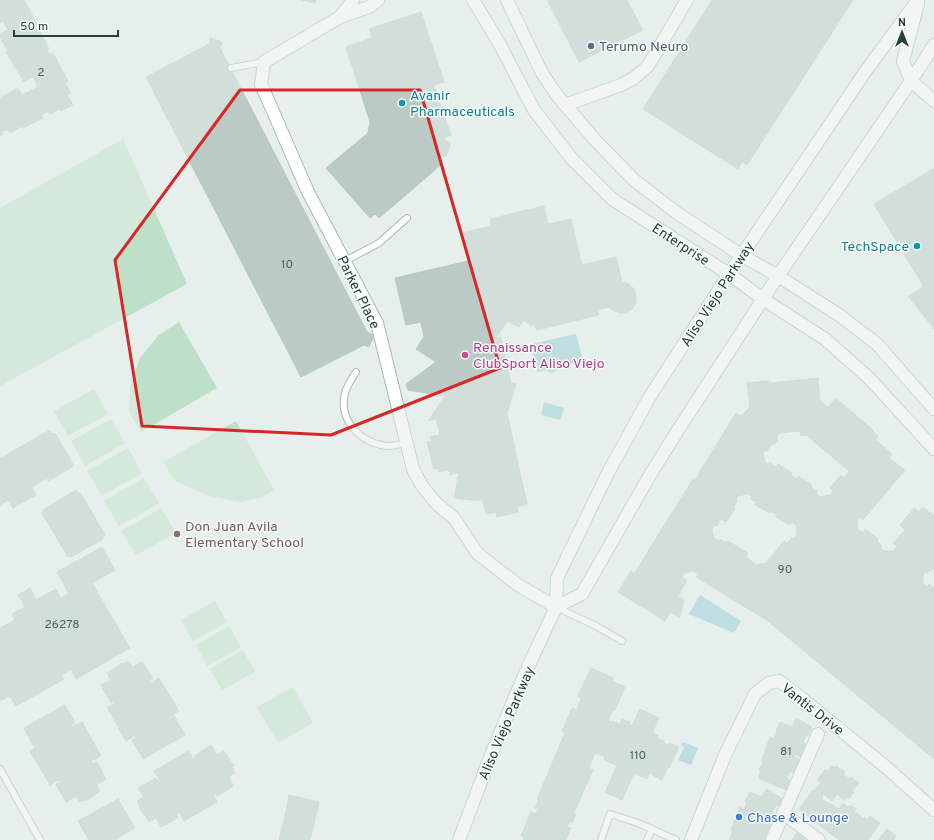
<svg xmlns="http://www.w3.org/2000/svg" width="934" height="840" font-family="Overpass,sans-serif">
<rect width="100%" height="100%" fill="#e6efeb"/>
<g fill="#bfe0c8">
<path d="M123,139L187,284L0,386V208Z"/>
<path d="M179,322L217,388L141,432L129,412L130,387L140,358L159,335Z"/>
<path d="M94,389L108,414L68,436L54,411Z"/>
<path d="M111,419L125,443L85,466L71,441Z"/>
<path d="M236,421L274,490L260,498L240,502L209,496L175,481L163,462Z"/>
<path d="M128,448L142,473L102,496L87,471Z"/>
<path d="M144,478L159,503L119,526L104,501Z"/>
<path d="M161,508L176,533L136,555L121,531Z"/>
<path d="M215,601L227,622L193,641L181,620Z"/>
<path d="M229,626L241,647L207,666L196,645Z"/>
<path d="M243,650L255,672L222,690L210,669Z"/>
<path d="M293,687L313,723L278,743L257,707Z"/>
</g>
<g fill="#8ec9d4">
<path d="M576,334L583,361L558,367L555,372L551,373L546,370L537,372L531,344Z"/>
<path d="M544,402L564,408L560,420L541,415Z"/>
<path d="M700,595L741,621L734,633L689,614Z"/>
<path d="M683,742L698,748L691,765L678,760L684,747L681,745Z"/>
</g>
<g fill="#bbcac4" stroke="#b8c9c2" fill-rule="evenodd">
<path d="M0,0H24L38,26L35,27L38,32L40,31L49,49L47,50L50,55L53,53L68,81L65,83L71,93L67,95L73,105L61,111L59,109L50,114L48,111L41,115L43,118L23,128L22,126L10,133L8,129L2,132L3,134L0,136V98L18,88L22,95L38,87L33,77L24,82L6,52L8,51L0,37V34L8,30L3,21L0,23Z"/>
<path d="M301,0H316L315,3Z"/>
<path d="M547,0H627L643,30L579,62Z"/>
<path d="M712,0H853L747,165L742,162L738,169L643,109Z"/>
<path d="M421,12L444,82L434,85L451,135L444,137L446,141L451,143L446,156L442,155L439,158L443,163L379,218L375,214L370,218L326,168L368,133L370,122L346,47L372,38L369,29Z"/>
<path d="M210,38L222,42L220,48L367,332L374,335L369,347L364,345L301,377L146,77L209,44Z"/>
<path d="M933,169L934,170V329L908,296L924,287L874,204Z"/>
<path d="M544,206L548,224L571,219L582,265L616,257L622,282L629,284L634,289L636,295V302L633,308L627,312L621,313L614,311L608,307L598,310L599,315L537,330L535,324L531,326L524,320L519,327L507,321L496,338L501,337L511,383L516,384L507,413L527,504L517,507L518,512L497,517L496,512L486,514L482,498L479,501L454,498L459,472L450,475L449,470L439,472L438,468L434,469L427,442L431,441L430,437L440,435L436,419L428,421L445,396L408,390L406,384L436,362L416,349L424,337L421,322L406,325L395,278L468,261L462,233L491,226L490,219Z"/>
<path d="M818,378L820,401L828,407L836,398L874,431L873,432L878,436L875,439L892,454L889,458L905,470L863,520L860,517L857,521L858,529L863,533L865,529L878,539L877,541L882,546L880,548L885,551H893L897,546L893,543L905,530L900,525L914,508L919,512L923,507L934,516V568L931,571L930,570L927,573L925,572L923,575V583L927,586L929,584L934,588V759L768,621L696,577L698,574L693,571L684,573L682,577L687,580L678,596L684,600L680,617L670,612L665,621L618,592L631,571L634,574L693,479L695,481L700,473H699L736,413L741,416L750,407L747,383L769,381V383ZM800,431L801,436L806,435L849,471L844,478L841,475L830,488L833,491L830,495L820,497L816,494L817,491L811,487L812,485L798,476L797,479L791,475L792,473L778,464L777,467L770,463L769,465L765,462L763,453L765,450L766,452L772,444L774,445L778,439L776,437L780,433ZM747,494L752,496L750,499L757,502L755,505L770,513L771,511L777,515L776,517L789,525L792,522L796,525L797,534L793,539L792,537L787,543L784,541L766,563L756,565L746,557L748,553L728,541L727,543L720,539L719,541L714,538L712,530L715,525L717,526L721,519L726,522L735,509L733,508L737,501L736,500L738,496Z"/>
<path d="M50,430L52,434L55,433L74,466L48,481L47,478L32,487L36,495L13,508L8,500L0,505V457L1,458Z"/>
<path d="M76,490L78,493L80,492L105,535L102,537L103,539L71,557L70,556L68,557L42,513L44,512L43,510Z"/>
<path d="M102,547L115,570L92,583L130,648L76,679L71,669L61,675L64,679L16,706L10,696L0,701V628L15,620L12,614L25,607L18,595L30,588L36,600L56,589L61,598L69,594L57,572Z"/>
<path d="M129,661L132,667L142,662L153,679L149,681L150,683L159,678L179,711L169,717L170,719L174,716L185,735L143,759L132,740L136,738L135,736L126,741L107,707L115,703L114,701L111,703L101,685L111,680L107,673L122,663L123,664Z"/>
<path d="M591,668L613,678L612,681L625,687L615,710H613L608,721L611,722L612,721L620,724L622,719L630,722L629,724L632,726L640,709L659,718L652,733L658,735L657,738L664,741L663,742L668,745L669,743L679,747L669,768L668,767L662,780L649,773L647,779L634,773L622,800L605,792L617,766L604,760L605,757L595,753L589,768L593,770L574,813L576,814L572,823L569,822L567,827L571,828L566,840H523L524,837L521,836L531,812L536,814L538,808H535L539,800L537,799L565,733L562,731L572,708L577,710L581,698L578,696Z"/>
<path d="M65,705L75,723L71,725L72,727L82,722L101,756L91,761L93,764L97,762L106,779L96,785L100,791L86,801L85,800L80,802L76,796L66,802L56,784L60,782L59,780L50,785L30,751L39,746L38,745L34,747L24,728Z"/>
<path d="M796,718L812,727L808,736L806,735L803,743L808,745L803,758L795,754L794,757L801,760L795,774L790,771L786,778L790,780L786,790L760,779L759,774L762,772L759,770L763,762L761,761L767,747H766L770,737L774,739L777,732L776,731L780,722L792,727Z"/>
<path d="M211,745L217,755L224,751L234,766L232,767L235,773L228,777L234,786L217,796L215,793L213,794L217,802L184,821L179,812L176,814L178,818L161,827L156,818L149,822L139,807L140,806L137,801L144,797L138,788L156,778L158,781L160,780L154,771L189,751L194,760L196,759L194,756Z"/>
<path d="M832,766L834,768L836,766L845,772L843,774L849,779L851,777L859,783L852,791L854,792L849,799L846,797L844,800L837,794L832,801L823,794L822,799L839,809L843,803L848,807L850,805L856,809L854,812L856,814L857,813L864,819L865,817L868,820L870,816L880,823L868,840H839L799,809L813,790L814,791L821,783L817,780L825,770L828,771Z"/>
<path d="M766,789L771,791V793L782,798L779,806L776,805L772,813L778,816L766,840H729L733,831L731,830L736,816L740,807L744,809L747,803L745,802L750,792L762,797Z"/>
<path d="M289,795L319,802L316,817L286,811Z"/>
<path d="M118,799L135,828L114,840H89L78,821Z"/>
<path d="M286,811L315,818L312,833L283,826Z"/>
<path d="M282,827L312,834L310,840H279Z"/>
<path d="M800,829L814,840H792Z"/>
<path d="M887,829L896,836L894,839L895,840H878Z"/>
</g>
<g fill="none" stroke-linecap="round" stroke-linejoin="round">
<defs>
<g id="lane">
<path d="M231,68L264,62"/>
<path d="M345,261L379,243L407,218"/>
<path d="M356,372C352,378 347,386 345,393C338,421 362,444 388,446C394,446 401,444 407,443"/>
<path d="M556,607L596,626L622,641"/>
<path d="M0,769L40,840"/>
<path d="M601,840L610,814L638,823L676,840"/>
<path d="M647,840L652,829"/>
</g>
<g id="street">
<path d="M783,813L819,840"/>
<path d="M772,840L818,734"/>
</g>
<g id="secondary">
<path d="M378,0L369,7L340,17L264,62L261,84L308,192L377,323L413,469L422,486L437,504L454,518L477,553L518,585L556,607"/>
<path d="M473,0L499,43L534,110L572,159L612,199L729,274L763,299L825,339L869,378L934,449"/>
<path d="M507,0L542,73L556,94L595,140L634,180L677,213L741,255L778,276L839,315L877,344L934,409"/>
<path d="M918,4L903,61L911,81L934,101"/>
<path d="M340,17L353,0"/>
<path d="M565,105L621,85L634,78L647,67L654,56L687,0"/>
<path d="M556,607L582,594L650,475L680,427L778,276L911,81L934,45"/>
<path d="M459,840L491,755L522,680L556,607L557,578L608,473L649,398L729,274L865,72L918,0"/>
<path d="M691,840L725,755L755,694L769,683L779,681L789,688L887,768L934,810"/>
</g>
</defs>
<use href="#lane" stroke="#a8b8b2" stroke-width="8"/>
<use href="#street" stroke="#a8b8b2" stroke-width="14"/>
<use href="#secondary" stroke="#a4bbb3" stroke-width="14"/>
<use href="#lane" stroke="#fff" stroke-width="6"/>
<use href="#street" stroke="#fff" stroke-width="12"/>
<use href="#secondary" stroke="#fff" stroke-width="12"/>
</g>
<path d="M0 0H934V840H0ZM240,90H420L500,368L331,435L142,426L115,260Z" fill="#e6efeb" fill-opacity=".55" fill-rule="evenodd"/>
<path fill="none" stroke="#d62828" stroke-width="3" stroke-linejoin="round" d="M240,90H420L500,368L331,435L142,426L115,260Z"/>
<circle fill="#5c6f8a" stroke="#f7fbf9" stroke-width="1.5" cx="591" cy="46" r="4"/>
<g fill="#0f9aa8" stroke="#f7fbf9" stroke-width="1.5">
<circle cx="402" cy="103" r="4"/>
<circle cx="917" cy="246" r="4"/>
</g>
<circle fill="#d1479c" stroke="#f7fbf9" stroke-width="1.5" cx="465" cy="355" r="4"/>
<circle fill="#8d6e63" stroke="#f7fbf9" stroke-width="1.5" cx="177" cy="534" r="4"/>
<circle fill="#3f7fe0" stroke="#f7fbf9" stroke-width="1.5" cx="739" cy="817" r="4"/>
<g text-anchor="middle" stroke-width="3" stroke-linejoin="round" paint-order="stroke">
<g font-size="12" fill="#4a645c">
<text x="41" y="76">2</text>
<text x="287" y="268">10</text>
<text x="785" y="573">90</text>
<text x="62" y="628">26278</text>
<text x="786" y="755">81</text>
<text x="638" y="759">110</text>
</g>
<g font-size="14" fill="#4e5e75" stroke="#f7fbf9" text-anchor="start">
<text x="599" y="51">Terumo Neuro</text>
</g>
<g font-size="14" fill="#0d838f" stroke="#f7fbf9" text-anchor="start">
<text x="410" y="100">Avanir<tspan x="410" dy="16">Pharmaceuticals</tspan></text>
<text x="909" y="251" text-anchor="end">TechSpace</text>
</g>
<g font-size="14" fill="#24423a" stroke="#f7fbf9">
<text transform="translate(681 244) rotate(33)" y="5">Enterprise</text>
<text transform="translate(359 292) rotate(64)" y="5">Parker Place</text>
<text transform="translate(717 294) rotate(-57)" y="5">Aliso Viejo Parkway</text>
<text transform="translate(813 709) rotate(38)" y="5">Vantis Drive</text>
<text transform="translate(506 723) rotate(-67)" y="5">Aliso Viejo Parkway</text>
</g>
<g font-size="14" fill="#b23c85" stroke="#f7fbf9" text-anchor="start">
<text x="473" y="352">Renaissance<tspan x="473" dy="16">ClubSport Aliso Viejo</tspan></text>
</g>
<g font-size="14" fill="#785e54" stroke="#f7fbf9" text-anchor="start">
<text x="185" y="531">Don Juan Avila<tspan x="185" dy="16">Elementary School</tspan></text>
</g>
<g font-size="14" fill="#366cbe" stroke="#f7fbf9" text-anchor="start">
<text x="747" y="822">Chase &amp; Lounge</text>
</g>
</g>
<g transform="translate(902 32)" stroke="#f7fbf9" stroke-width="3" paint-order="stroke">
<path d="M0-3L7 15L0 10L-7 15Z" fill="#24423a"/>
<text y="-6" font-size="11" font-weight="bold" text-anchor="middle" fill="#24423a">N</text>
</g>
<path d="M14 30v6h104v-6" fill="none" stroke="#24423a" stroke-width="2"/>
<text x="20" y="30" font-size="12" fill="#24423a" stroke="#f7fbf9" stroke-width="3" paint-order="stroke">50 m</text>
</svg>
